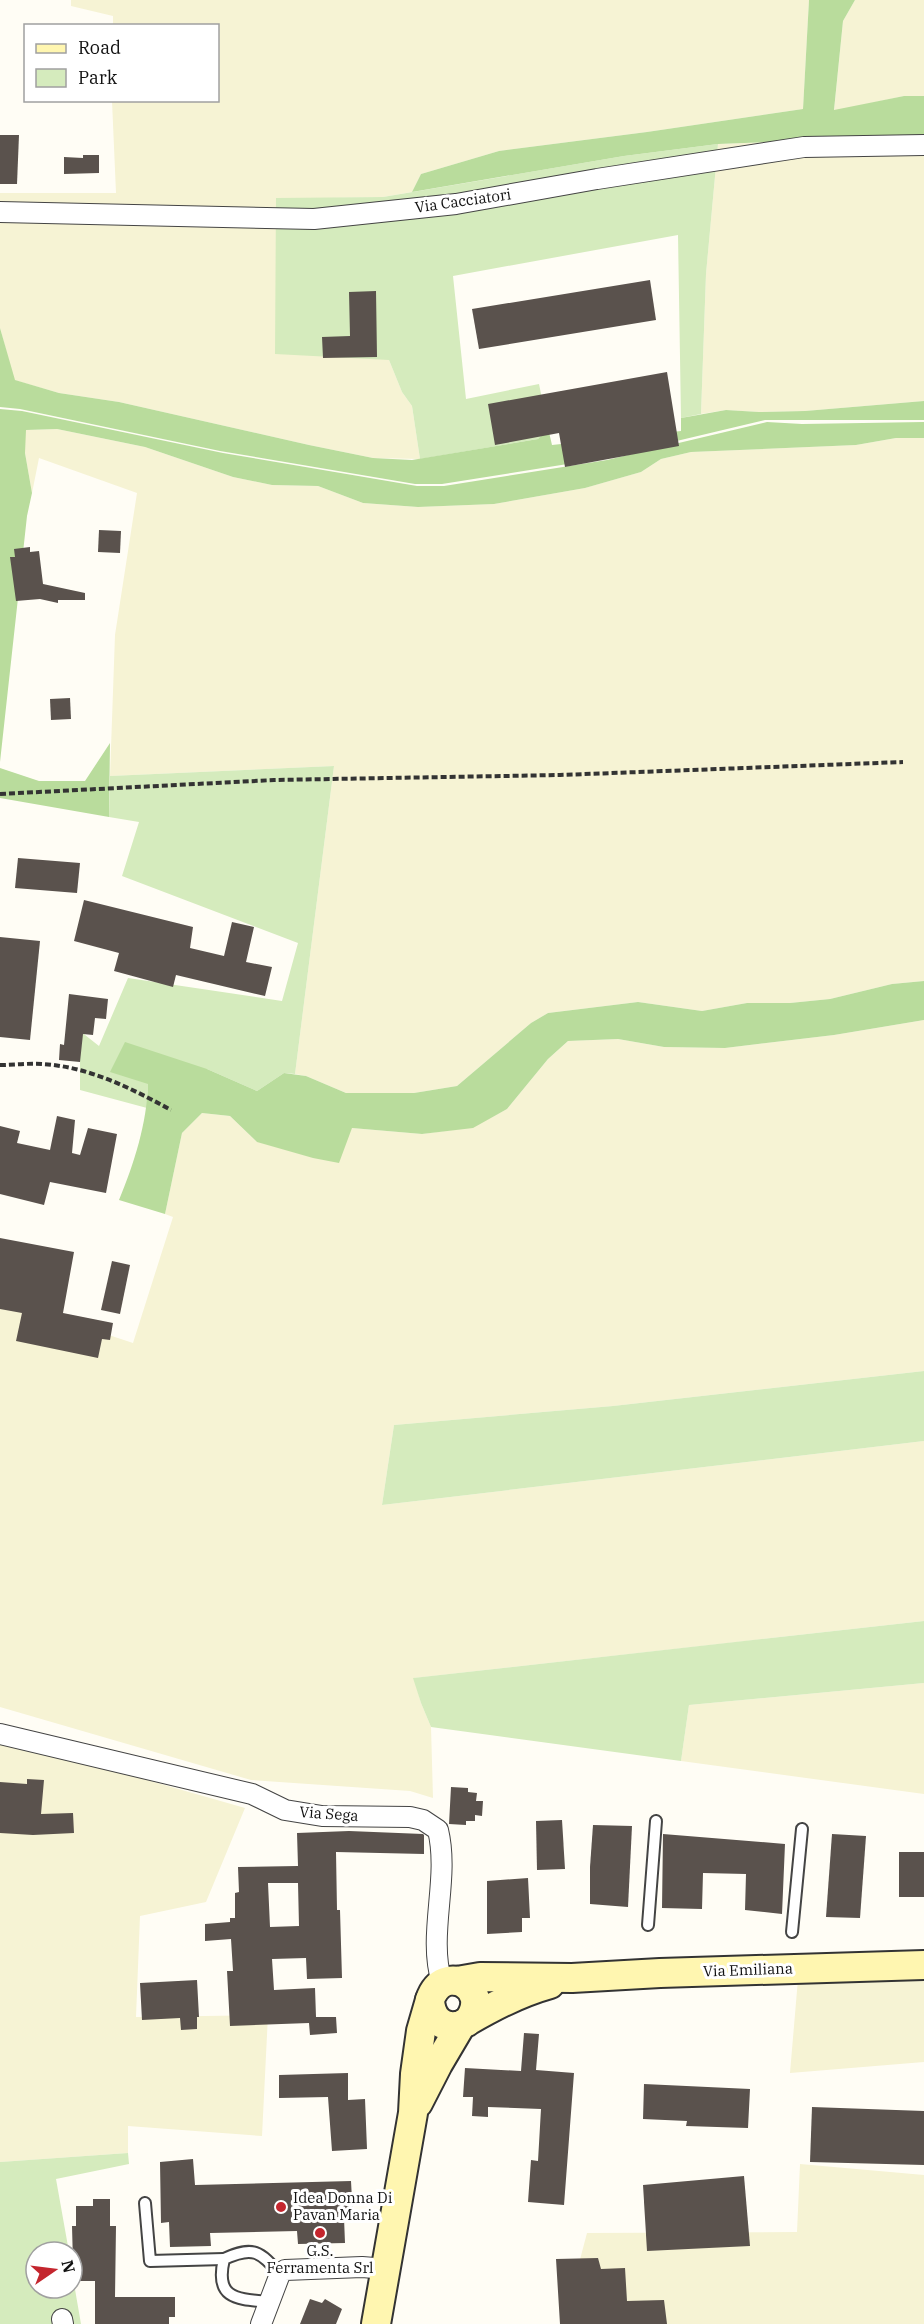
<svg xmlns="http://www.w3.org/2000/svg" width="924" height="2324" font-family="'IBM Plex Serif',serif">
<rect width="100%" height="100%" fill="#fffdf5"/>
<g fill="#f6f3d4">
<path d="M71,0H809L803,109L647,132L499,151L421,174L412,192L383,197L276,199L389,360L402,392L412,406L420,459L373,458L309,445L119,402L59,393L14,380L0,328V193H116L112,101L218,100V26L113,25V16L71,6Z"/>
<path d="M855,0H924V96H904L834,111L843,21Z"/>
<path d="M924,136V401L805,411L759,412L726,410L701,414L706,274L718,144Z"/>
<path d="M57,429L145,447L233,477L272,485L318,486L363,503L418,507L494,504L585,488L641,472L661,459L691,452L856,445L896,438H924V981L892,984L830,999L790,1003H747L702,1011L638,1002L548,1013L531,1023L457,1086L414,1093H346L306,1076L295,1074L334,766L110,776L115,635L137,493L39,458L32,493L25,453V430Z"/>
<path d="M924,1020V1371L613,1406L394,1425L382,1505L924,1441V1621L414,1678L421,1703L431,1727L433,1798L410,1791L251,1780L0,1707V1299L133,1343L173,1217L165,1214L182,1133L202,1113L230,1116L257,1142L352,1128L422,1134L473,1127L507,1109L548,1059L568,1041L618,1039L664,1047L725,1048L834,1035Z"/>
<path d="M924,1683V1794L681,1761L689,1705Z"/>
<path d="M0,1738L245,1808L206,1902L140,1916L136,2017L268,2015L262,2136L128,2126V2153L0,2162Z"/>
<path d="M924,1975V2062L790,2073L798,1979Z"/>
<path d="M800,2164L924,2175V2324H563L587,2233L797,2232Z"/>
</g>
<g fill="#d5ebbd">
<path d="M718,144L706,274L701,414L681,418L678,235L453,276L466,399L539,384L548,428L538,439L420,459L412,406L402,392L389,360L275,354L276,198L383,197L624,156Z"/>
<path d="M334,766L295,1074L284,1073L257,1091L207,1069L148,1084L147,1108L80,1090V1031L99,1046L128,978L282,1001L298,943L122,876L139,822L109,817L110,776Z"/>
<path d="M924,1371V1441L382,1505L394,1425L613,1406Z"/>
<path d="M924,1621V1683L689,1705L681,1761L431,1727L421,1703L413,1678Z"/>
<path d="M128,2153L129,2164L56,2179L69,2252H36V2288H72V2272L81,2324H0V2162Z"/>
</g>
<g fill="#b9dc9c">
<path d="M809,0H855L843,21L834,110L904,96H924V136L718,144L624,156L412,192L421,174L499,151L647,132L803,109Z"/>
<path d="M0,328L15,380L59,393L119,402L309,445L373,458L412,460L538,439L548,428L552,445L681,431V418L726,410L759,412L805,411L924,401V420H765L605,458L442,484H415L220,451L20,409L0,407Z"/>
<path d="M0,409L22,411L223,453L417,486H444L607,460L767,422L802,424L924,422V438H896L856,445L691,452L661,459L641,472L585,488L494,504L418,507L363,503L318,486L272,485L233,477L145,447L57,429L26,430L25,453L32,493L27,516L0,762Z"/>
<path d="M110,743L109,817L0,798V768L39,781H85Z"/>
<path d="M924,981V1020L834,1035L725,1048L664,1047L618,1039L568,1041L548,1059L507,1109L473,1128L422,1134L352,1128L339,1163L313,1158L257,1142L230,1116L202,1113L182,1133L165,1214L119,1200C134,1164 147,1123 148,1084L110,1072L125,1042L207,1069L257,1091L284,1073L306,1076L346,1093H414L457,1086L531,1023L548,1013L638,1002L702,1011L747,1003H790L830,999L892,984Z"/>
</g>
<g fill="#5a524d" fill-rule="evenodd">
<path d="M0,135H19L17,184H0Z"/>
<path d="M83,155H99V173L64,174V157L83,158Z"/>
<path d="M650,280L656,320L479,349L472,309Z"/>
<path d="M376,291L377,357L323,358L322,337L350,336L349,292Z"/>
<path d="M667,372L679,446L565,467L559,433L495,445L488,404Z"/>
<path d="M99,530L121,531L120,553L98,552Z"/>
<path d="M30,547V552L39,551L43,584L85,593V600H58V603L40,599L16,601L10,557H15L14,549Z"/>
<path d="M70,698L71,719L51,720L50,699Z"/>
<path d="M18,858L80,863L77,893L15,888Z"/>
<path d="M84,900L193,927L190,948L224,956L232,922L254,927L246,962L272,967L265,996L176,975L173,987L114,971L119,953L74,941Z"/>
<path d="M0,937L40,941L30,1040L0,1037Z"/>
<path d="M69,994L108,999L106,1019L95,1018L93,1035L83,1034L80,1062L59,1060L60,1044L64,1045Z"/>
<path d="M57,1116L75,1120L72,1153L80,1155L88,1128L117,1134L106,1193L50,1182L44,1205L0,1194V1126L20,1131L17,1143L50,1150Z"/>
<path d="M0,1238L74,1252L63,1313L113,1323L110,1340L102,1339L98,1358L16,1341L22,1313L0,1309Z"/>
<path d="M112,1261L130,1265L120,1314L101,1310Z"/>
<path d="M27,1779L44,1780L41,1814L73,1813L74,1833L33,1835L0,1833V1782L27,1784Z"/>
<path d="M451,1787L468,1788V1792L477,1793L476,1801H483L482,1816L475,1815V1821H466V1825L449,1824Z"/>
<path d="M562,1820L565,1869L537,1870L536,1821Z"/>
<path d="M593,1825L632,1826L628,1907L590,1904V1867Z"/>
<path d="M349,1831L423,1834L424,1835V1854L336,1852L337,1910H340L342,1978L307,1979L306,1958L272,1959L274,1990L315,1988L316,2017H336L337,2033L310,2035L309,2023L230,2026L227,1971H233L231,1939L205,1941V1924L230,1922V1918H235V1893L239,1892L238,1867L298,1866L297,1833ZM268,1883H298L299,1926L270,1927Z"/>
<path d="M663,1834L785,1844L782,1914L745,1910L746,1874L703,1873L702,1909L662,1908Z"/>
<path d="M832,1834L866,1836L860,1918L826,1917Z"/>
<rect x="899" y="1852" width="25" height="45"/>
<path d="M528,1878L530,1918H522V1932L487,1934V1881Z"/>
<path d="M197,1980L199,2017H197V2029L181,2030L180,2018L142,2020L140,1983Z"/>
<path d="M524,2033L539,2034L536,2070L574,2073L564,2205L528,2202L531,2160L538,2161L541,2109L488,2107V2117L472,2116L473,2097H463L465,2068L521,2071Z"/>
<path d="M348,2073V2100L365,2099L367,2149L332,2151L328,2097L279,2098V2075Z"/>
<path d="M644,2084L750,2089L748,2128L686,2126L687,2121L643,2119Z"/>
<path d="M812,2107L924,2111V2165L810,2162Z"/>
<path d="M193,2159L195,2185L351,2181L353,2218H344L345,2243L298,2244L297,2231L210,2233L211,2246L170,2247L169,2222L161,2223L160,2162Z"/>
<path d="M744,2176L750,2246L647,2251L643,2185Z"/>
<path d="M93,2199H110V2226H116L115,2297H175V2317H169V2324H95V2281H77V2263H73L72,2226H76V2206H93Z"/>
<path d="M598,2258L601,2269L625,2268L627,2301L664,2300L667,2324H560L556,2259Z"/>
<path d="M310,2299L322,2303L325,2299L342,2309L336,2324H300Z"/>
</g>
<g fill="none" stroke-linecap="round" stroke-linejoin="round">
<defs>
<g id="service">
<path d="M648,1925L656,1821"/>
<path d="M792,1932L802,1829"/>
<path d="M145,2203L150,2261L224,2259"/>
<path d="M270,2302C238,2299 214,2300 224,2259C254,2245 260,2252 280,2274"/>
</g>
<g id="minor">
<path d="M0,212L314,219L456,204L597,179L804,147L924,145"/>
<path d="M0,1734L252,1794L285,1810L322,1816L410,1817L423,1820L438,1830C450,1880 427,1934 442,1983"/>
<path d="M62,2319L63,2324"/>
<path d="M261,2324L280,2274L285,2270L362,2267L387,2269"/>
</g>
<g id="secondary">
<path d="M457,1981L480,1977L572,1978L660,1973L924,1965"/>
<path d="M467,2022C495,1989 443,1960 430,2000C431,2018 442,2030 461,2025C490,2008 518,1993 550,1984"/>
<path d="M418,2103L438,2064L461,2025"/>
<path d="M376,2324L413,2113L415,2074L421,2031L430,2000"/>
</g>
</defs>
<use href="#service" stroke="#444" stroke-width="14"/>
<use href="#minor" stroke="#444" stroke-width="22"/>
<use href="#secondary" stroke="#333" stroke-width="32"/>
<g stroke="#333" stroke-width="4" stroke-dasharray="6 3" stroke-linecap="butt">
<path d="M0,794L274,780L560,775L903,762"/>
<path d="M0,1065C14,1065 29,1063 43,1064C89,1067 131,1088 171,1110"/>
</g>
<use href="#service" stroke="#fff" stroke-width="10"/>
<use href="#minor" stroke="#fff" stroke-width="20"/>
<use href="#secondary" stroke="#fff6b0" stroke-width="28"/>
</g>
<g fill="#c4262e" stroke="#fff" stroke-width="2">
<circle cx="281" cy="2207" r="6"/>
<circle cx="320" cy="2233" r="6"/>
</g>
<g text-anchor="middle" stroke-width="6" stroke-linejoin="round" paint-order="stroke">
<g font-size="15" fill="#111" stroke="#fff">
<text transform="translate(463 201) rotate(-8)" y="5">Via Cacciatori</text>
<text transform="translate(329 1814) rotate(4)" y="5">Via Sega</text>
<text transform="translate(748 1970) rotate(-2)" y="5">Via Emiliana</text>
</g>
<g font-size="15" fill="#111" stroke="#fff" text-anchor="start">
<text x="293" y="2203">Idea Donna Di<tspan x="293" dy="17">Pavan Maria</tspan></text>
<text x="320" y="2256" text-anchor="middle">G.S.<tspan x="320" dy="17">Ferramenta Srl</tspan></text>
</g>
</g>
<rect x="24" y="24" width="195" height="78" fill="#ffffff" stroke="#a0a0a0" stroke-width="1.5"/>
<rect x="36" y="44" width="30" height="9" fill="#fff6b0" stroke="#a0a0a0" stroke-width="1.5"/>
<text x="78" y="54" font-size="18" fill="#111111">Road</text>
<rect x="36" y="69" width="30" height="18" fill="#d5ebbd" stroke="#a0a0a0" stroke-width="1.5"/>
<text x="78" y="84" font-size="18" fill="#111111">Park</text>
<g transform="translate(54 2270) rotate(76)"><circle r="28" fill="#ffffff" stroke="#a0a0a0" stroke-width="1.5"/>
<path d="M0-4.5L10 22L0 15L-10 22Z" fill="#c4262e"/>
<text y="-9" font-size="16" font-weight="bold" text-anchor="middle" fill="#111111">N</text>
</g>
</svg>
